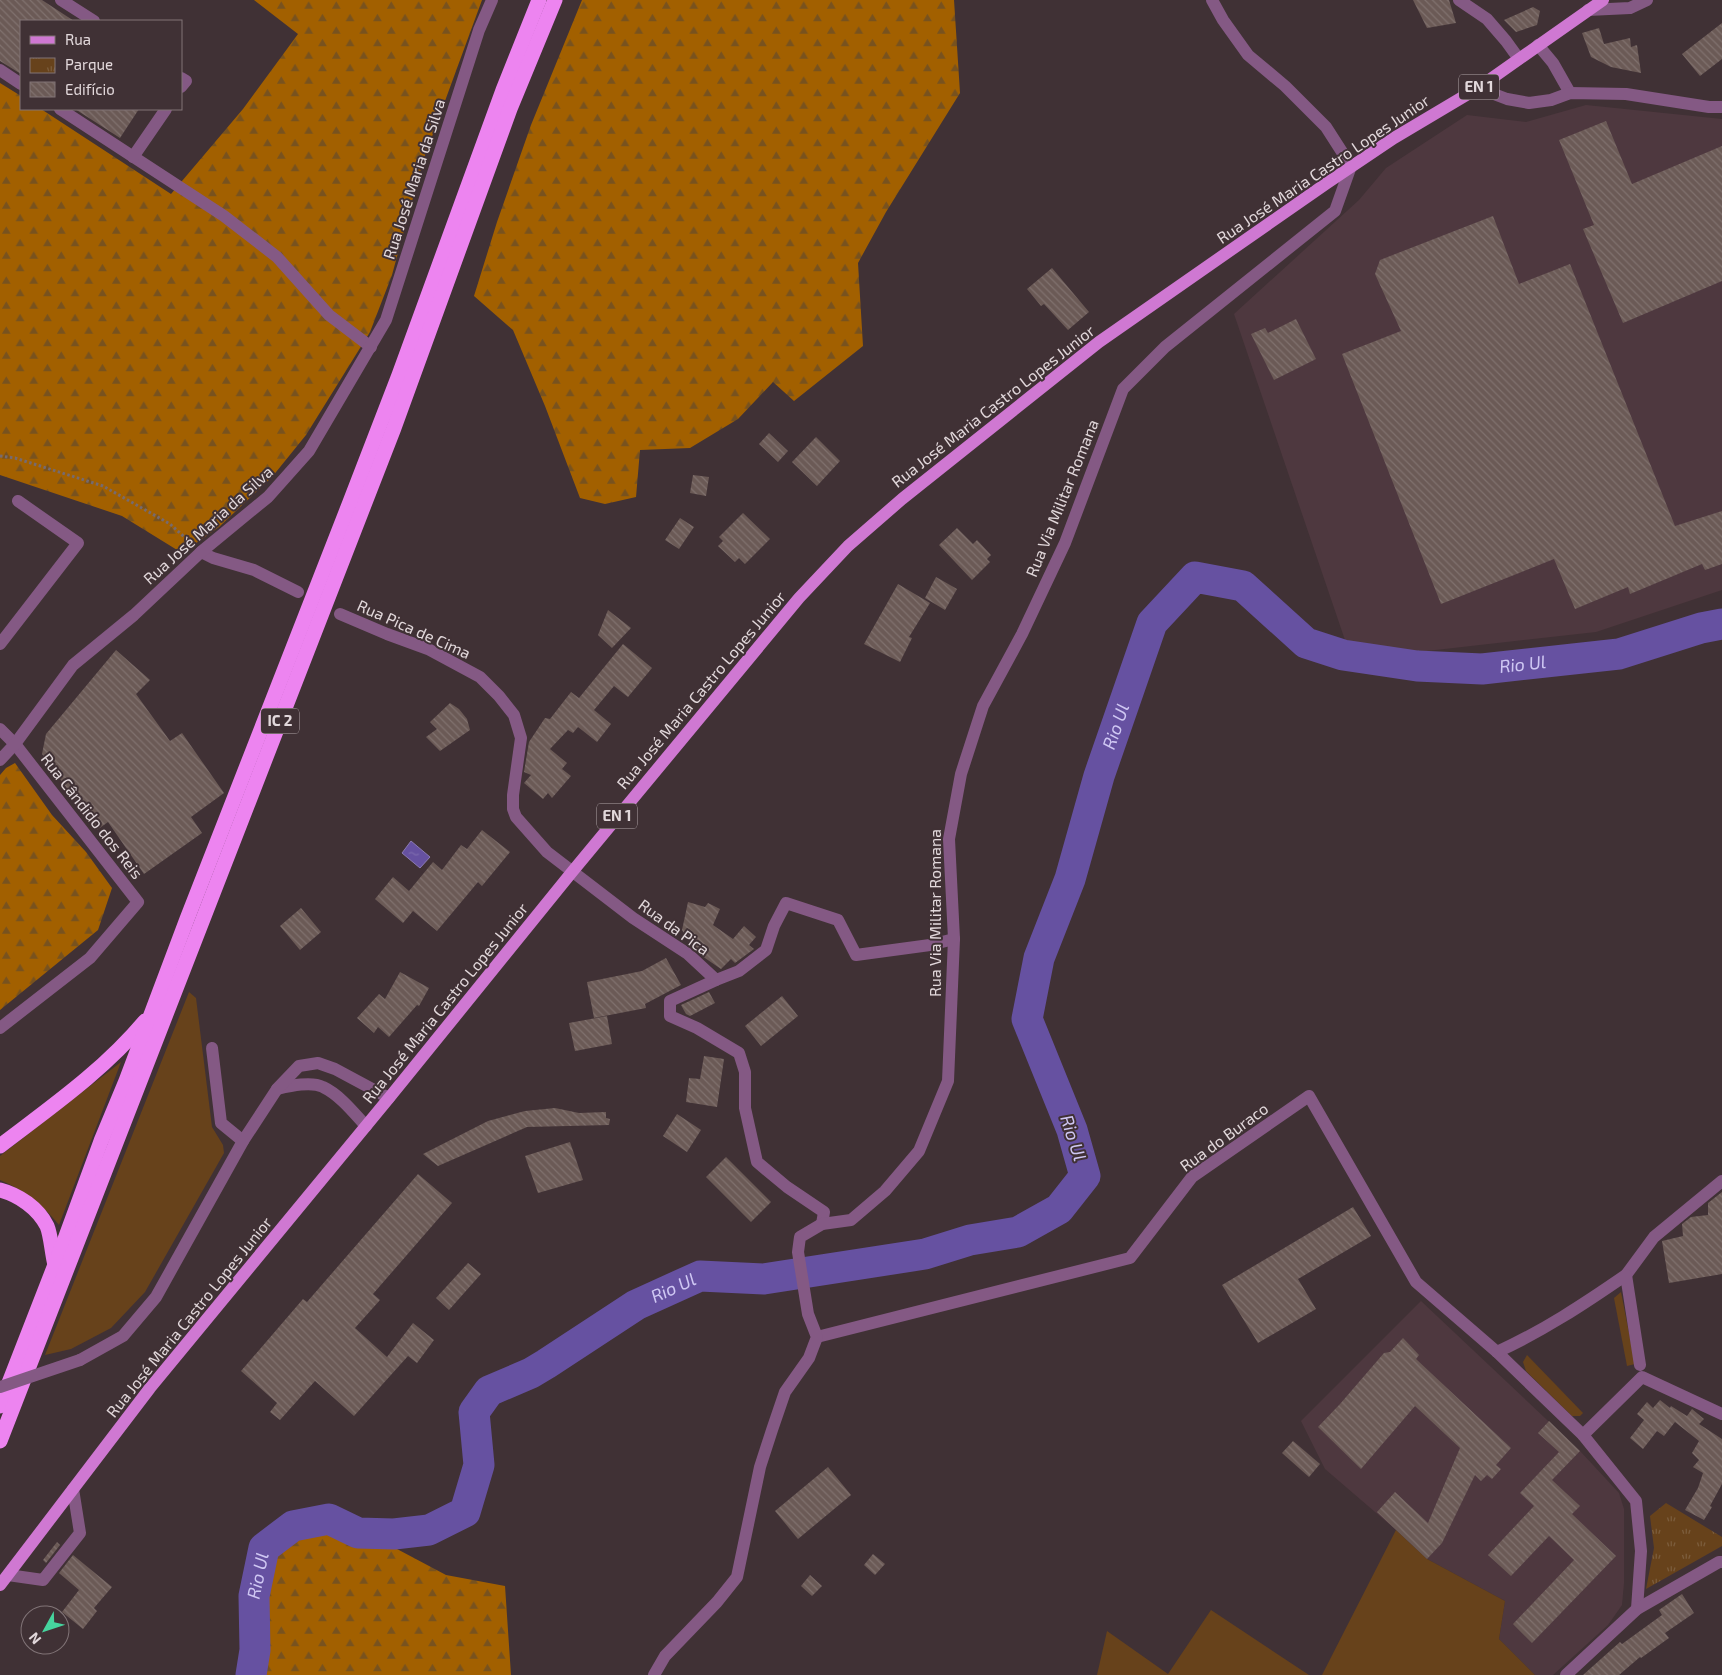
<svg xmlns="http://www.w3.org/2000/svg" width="1722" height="1675" font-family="'Exo 2',sans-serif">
<defs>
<pattern id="forest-firs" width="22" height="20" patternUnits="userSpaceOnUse" patternTransform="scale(1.25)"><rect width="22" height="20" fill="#a26000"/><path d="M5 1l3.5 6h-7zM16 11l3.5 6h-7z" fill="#78521e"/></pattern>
<pattern id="park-tufts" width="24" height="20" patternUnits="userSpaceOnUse" patternTransform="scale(1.25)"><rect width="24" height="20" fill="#67421b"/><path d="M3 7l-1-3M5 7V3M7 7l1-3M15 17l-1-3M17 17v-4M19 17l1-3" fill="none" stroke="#7c5d3c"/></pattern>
<pattern id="water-ripples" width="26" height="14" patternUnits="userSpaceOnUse" patternTransform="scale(1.25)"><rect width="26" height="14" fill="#6651a1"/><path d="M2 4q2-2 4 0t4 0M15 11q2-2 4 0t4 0" fill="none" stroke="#7c69ad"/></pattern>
<pattern id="building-back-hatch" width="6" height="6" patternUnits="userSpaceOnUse" patternTransform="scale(1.25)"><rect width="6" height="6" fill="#6b5a56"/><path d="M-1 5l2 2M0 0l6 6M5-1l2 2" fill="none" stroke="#80716e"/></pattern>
</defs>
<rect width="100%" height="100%" fill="#403135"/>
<g fill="#4e383f">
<path d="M1586,105L1722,119V590L1596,632L1418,652L1346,643L1234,314L1359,200L1386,168L1467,115L1526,122Z"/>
<path d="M1421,1301L1580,1451L1619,1493L1624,1509V1583L1622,1605L1608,1625L1553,1675H1535L1499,1639L1505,1601L1427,1559L1396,1530L1325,1469L1301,1421Z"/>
</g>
<g fill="#67421b">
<path d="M189,992L196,998L212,1127L223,1145L224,1153L145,1292L111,1328L71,1349L45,1355Z"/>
<path d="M121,1062L59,1225C43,1205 24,1190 0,1180V1156Z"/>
<path d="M1621,1292L1635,1364L1627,1366L1614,1298Z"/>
<path d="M1527,1355L1583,1413L1580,1416H1572L1530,1375L1526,1371L1523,1362Z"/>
<path d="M1396,1530L1427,1559L1505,1601L1499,1639L1535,1675H1322Z"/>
<path d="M1211,1610L1309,1675H1097L1107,1631L1168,1674Z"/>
</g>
<g fill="url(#forest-firs)">
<path d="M254,0H482L423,161L392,275L370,332L306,435L272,477L219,527L182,553L122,516L0,475V83L21,96V109H41L171,194L243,109L298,34Z"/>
<path d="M582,0H954L960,93L886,212L858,263L863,346L794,401L773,382L738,419L690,448L640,450L636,497L605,504L580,498L545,406L513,330L474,296L497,222L531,125Z"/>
<path d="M15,763L52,815L86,852L112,888L98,930L0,1010V775L6,768Z"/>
<path d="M316,1526L332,1528L367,1541L397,1549L446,1575L505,1586L511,1675H259L264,1580L268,1551L289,1536Z"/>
</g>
<path fill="url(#park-tufts)" d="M1666,1503L1722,1537V1546L1646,1589L1654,1548L1650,1516Z"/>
<path fill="url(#water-ripples)" stroke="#8b7ab2" d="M411,841L430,857L420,868L402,853Z"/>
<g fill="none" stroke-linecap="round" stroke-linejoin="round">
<path stroke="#6651a1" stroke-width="31" id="s1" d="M251,1675L255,1650L254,1596L264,1548L293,1526L329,1519L358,1533L394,1534L429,1530L465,1512L479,1465L474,1412L489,1391L531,1373L546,1364L636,1305L700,1276L764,1279L925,1254L970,1240L1018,1232L1059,1209L1085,1176L1072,1130L1027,1019L1039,958L1070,879L1099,776L1152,623L1195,577L1243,586L1306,643L1343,655L1417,666L1482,669L1619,654L1701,628L1722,624"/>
</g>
<g fill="url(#building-back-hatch)">
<path d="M0,0H42L74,21H21V74L0,61Z"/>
<path d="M1413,0H1449L1456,23L1427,28Z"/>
<path d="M1533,7L1540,11L1537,25L1516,32L1504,20Z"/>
<path d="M1722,23V59L1700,76L1682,54Z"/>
<path d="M1599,28L1604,44L1630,38L1631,47L1637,45L1641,73L1611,67L1591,57L1582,33Z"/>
<path d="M75,109H139L120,138Z"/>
<path d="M1606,121L1632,184L1722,146V281L1623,323L1583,229L1594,225L1559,140Z"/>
<path d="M1493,216L1519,284L1570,264L1675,526L1722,511V564L1705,570L1702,564L1630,594L1628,587L1575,609L1554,559L1441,604L1342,354L1401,331L1375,274L1380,260Z"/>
<path d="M1052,268L1089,312L1068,330L1044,304L1041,306L1027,289Z"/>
<path d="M1296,319L1316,359L1274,380L1251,334L1265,328L1268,333Z"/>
<path d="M769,433L788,451L778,462L759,444Z"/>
<path d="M816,437L840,461L817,486L792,462Z"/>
<path d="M693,475L709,477L706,496L690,493Z"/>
<path d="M743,513L770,539L745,564L739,558L735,562L718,546L723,541L719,537Z"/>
<path d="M680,518L694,527L679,549L665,540Z"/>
<path d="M957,528L973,544L977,540L991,555L987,559L990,562L972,580L939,545Z"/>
<path d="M936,577L957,589L945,610L925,598Z"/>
<path d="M898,584L930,603L909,637L912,638L900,662L864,644Z"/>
<path d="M608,610L631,628L612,648L598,635Z"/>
<path d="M623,644L652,668L628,697L614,686L594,710L611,724L597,742L578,727L573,733L568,730L550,749L567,763L562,769L571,776L552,798L548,793L543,799L524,783L531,775L524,772L529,742L545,718L550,719L571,692L579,698Z"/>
<path d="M116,650L150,680L136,694L170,741L182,733L224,793L191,817L202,833L144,874L108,822L97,830L42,754L46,734Z"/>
<path d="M450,703L459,709L467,719L470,730L440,751L426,737L437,729L430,722Z"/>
<path d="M482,830L510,852L482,886L478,882L437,931L413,911L403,923L375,899L393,877L409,891L433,862L442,870L461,845L467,849Z"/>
<path d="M688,902L705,907L708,903L720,909L713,925L733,939L744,926L756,937L749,945L754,949L735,963L731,959L721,969L702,956L690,945L682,930Z"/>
<path d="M301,908L321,932L300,950L280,926Z"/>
<path d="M666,958L681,985L645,1004L646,1008L594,1018L587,982L642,971Z"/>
<path d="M400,972L429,988L419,1006L417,1005L389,1037L378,1027L374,1033L357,1018L379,994L385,999Z"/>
<path d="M709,992L715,1003L690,1016L686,1014L681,1005Z"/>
<path d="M782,996L798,1016L761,1046L745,1026Z"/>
<path d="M607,1016L612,1044L575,1051L569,1023Z"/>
<path d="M704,1056L724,1059L717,1107L686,1102L689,1078L700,1079Z"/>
<path d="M555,1108L579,1113L606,1112V1118L610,1119L609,1125L527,1127L438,1166L423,1154L488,1121L525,1111Z"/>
<path d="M677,1114L701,1130L687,1152L663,1136Z"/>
<path d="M570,1142L583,1180L538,1193L525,1156Z"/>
<path d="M726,1157L771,1202L751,1222L706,1177Z"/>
<path d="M418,1174L452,1203L373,1294L380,1300L355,1328L387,1357L413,1323L434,1340L417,1363L408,1356L354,1416L315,1381L280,1420L270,1412L277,1403L241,1371L303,1299L307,1302Z"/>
<path d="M1722,1192V1274L1669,1283L1662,1241L1683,1236L1682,1224L1691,1217L1708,1215V1203Z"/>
<path d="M1353,1207L1371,1236L1298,1279L1316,1309L1258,1343L1222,1285Z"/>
<path d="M468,1263L481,1274L449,1310L436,1298Z"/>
<path d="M1403,1338L1419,1355L1416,1359L1511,1448L1496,1465L1501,1469L1492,1479L1487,1475L1481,1481L1475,1475L1442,1543L1427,1559L1377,1512L1395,1492L1428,1523L1460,1448L1415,1406L1361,1469L1318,1427L1340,1404L1384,1353L1390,1352Z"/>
<path d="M1660,1400L1670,1408L1671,1406L1687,1416L1692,1409L1704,1419L1699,1424L1722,1439V1484L1710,1506L1712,1507L1704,1520L1685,1510L1698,1488L1703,1473L1693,1467L1699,1460L1692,1453L1699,1441L1675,1422L1664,1436L1657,1431L1643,1449L1630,1438L1644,1420L1637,1414L1647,1402L1653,1408Z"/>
<path d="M1549,1421L1580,1451L1552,1480L1580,1506L1572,1514L1616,1556L1532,1643L1513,1624L1574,1560L1549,1536L1511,1576L1488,1555L1534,1506L1520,1493L1559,1452L1538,1433Z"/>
<path d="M1293,1441L1320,1464L1309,1477L1282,1453Z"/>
<path d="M828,1467L851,1495L798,1539L775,1511Z"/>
<path d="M57,1542L60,1545L46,1563L43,1560Z"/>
<path d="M873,1554L885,1564L875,1575L864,1565Z"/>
<path d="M73,1555L112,1587L94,1608L97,1611L83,1629L62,1612L79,1590L59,1573Z"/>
<path d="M810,1575L822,1586L812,1596L801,1586Z"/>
<path d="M1682,1594L1694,1613L1665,1633L1669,1638L1641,1658L1640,1657L1619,1675H1583L1620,1642L1622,1644L1662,1615L1659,1610Z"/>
</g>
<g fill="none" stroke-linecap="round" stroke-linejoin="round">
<path stroke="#776a6e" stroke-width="3" stroke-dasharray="2.5 2.5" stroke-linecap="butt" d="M0,456L15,458L103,486L170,524L191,543"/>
<g stroke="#845984" stroke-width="12">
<path d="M61,0L94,21"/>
<path d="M1459,0L1487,19L1506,41L1519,59"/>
<path d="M1588,10L1630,8L1647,0"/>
<path d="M1538,45L1553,63L1570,93"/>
<path d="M0,70L21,84"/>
<path d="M181,78L186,81L181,87"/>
<path d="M1478,88L1507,99L1529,103L1551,100L1570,93L1626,94L1709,107H1722"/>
<path d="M60,109L224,216L277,257L329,315L371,347"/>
<path d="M133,157L166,109"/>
<path d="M201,552L213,558L254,570L298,592"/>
<path d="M340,614L387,634L428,649L480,677L499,696L514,715L521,738L513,795V809L516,817L547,852L633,918L688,954L716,980L670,1001V1016L697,1028L739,1053L745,1072V1108L757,1162L787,1187L824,1212L822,1224"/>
<path d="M0,644L78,543L18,501"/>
<path d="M0,729L15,744L138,902L90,958L0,1028"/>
<path d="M0,760L15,744L73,665L134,615L201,552L268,497L309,451L386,320L479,30L492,0"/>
<path d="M716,980L739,971L766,950L774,926L786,903L838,920L856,955L930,945L954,939"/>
<path d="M212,1048L221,1123L243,1141"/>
<path d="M277,1089C290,1086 311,1081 323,1087C340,1095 354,1113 366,1126"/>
<path d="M1626,1275L1654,1237L1722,1181"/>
<path d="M817,1337L1130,1258L1192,1177L1309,1096L1416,1282L1497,1352L1583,1435L1636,1501L1641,1551L1637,1609"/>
<path d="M1497,1352C1543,1331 1584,1304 1626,1275L1640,1365"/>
<path d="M80,1360L123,1336L156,1297L243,1141L277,1089L299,1066L318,1063L335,1069L389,1098"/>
<path d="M1583,1435L1642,1377L1722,1414"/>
<path d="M8,1575L43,1580L80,1533L73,1489"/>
<path d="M654,1675L665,1656L717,1602L737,1577L760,1467L772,1430L785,1392L809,1358L817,1337L808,1314L798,1252L800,1237L822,1224L851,1220L885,1191L919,1151L948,1081L954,939L949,839L961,774L983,706L1022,634L1065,543L1123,389L1165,347L1335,211L1351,166L1326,127L1285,86L1248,55L1223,20L1212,0"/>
<path d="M1566,1675L1637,1609L1719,1562H1722"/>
</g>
<path stroke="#cf78d2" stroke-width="12" d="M0,1585L150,1388L389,1098L572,872L799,598L848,546L902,499L1099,342L1327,183L1394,138L1478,88L1603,0"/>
<g stroke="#ed84f0" stroke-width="15">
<path d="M0,1146C51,1107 103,1071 145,1021"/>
<path d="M0,1190C19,1195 38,1208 47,1226C51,1235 52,1254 55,1265"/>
<path d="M0,1406L65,1239L101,1141L126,1081L187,919L350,502L399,375L503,90L539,0"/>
<path d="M0,1441L394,428L510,109L555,0"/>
</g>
<path stroke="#845984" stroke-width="12" d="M0,1387L80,1360"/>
</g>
<g text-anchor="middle" stroke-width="4" stroke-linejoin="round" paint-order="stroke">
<g fill="#403135" stroke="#b1a6a9" stroke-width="1">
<rect x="1459" y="74.5" width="40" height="25" rx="4"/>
<rect x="261" y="708.5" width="38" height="25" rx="4"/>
<rect x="597" y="803.5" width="40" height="25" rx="4"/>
</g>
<g font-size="15" font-weight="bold" fill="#e2d8db">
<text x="1479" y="92">EN 1</text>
<text x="280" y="726">IC 2</text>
<text x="617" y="821">EN 1</text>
</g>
<g font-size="16" fill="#e2d8db" stroke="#403135">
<text transform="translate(1323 169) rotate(-34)" y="6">Rua José Maria Castro Lopes Junior</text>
<text transform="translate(414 179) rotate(-72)" y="6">Rua José Maria da Silva</text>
<text transform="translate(993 406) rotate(-38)" y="6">Rua José Maria Castro Lopes Junior</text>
<text transform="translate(1062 498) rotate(-68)" y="6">Rua Via Militar Romana</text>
<text transform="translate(208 525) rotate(-42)" y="6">Rua José Maria da Silva</text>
<text transform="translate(414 629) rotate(24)" y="6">Rua Pica de Cima</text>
<text transform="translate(701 690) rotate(-50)" y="6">Rua José Maria Castro Lopes Junior</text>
<text transform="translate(92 816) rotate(52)" y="6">Rua Cândido dos Reis</text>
<text transform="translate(935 913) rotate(-90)" y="6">Rua Via Militar Romana</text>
<text transform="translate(674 927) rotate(36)" y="6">Rua da Pica</text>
<text transform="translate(445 1003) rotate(-51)" y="6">Rua José Maria Castro Lopes Junior</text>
<text transform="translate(1224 1137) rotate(-36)" y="6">Rua do Buraco</text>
<text transform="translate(189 1317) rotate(-51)" y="6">Rua José Maria Castro Lopes Junior</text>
</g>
<g font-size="18" font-style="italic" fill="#cfc7f3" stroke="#403135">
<text dy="6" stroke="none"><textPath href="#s1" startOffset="2126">Rio Ul</textPath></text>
<text dy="6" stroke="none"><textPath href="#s1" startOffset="1600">Rio Ul</textPath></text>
<text transform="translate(1073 1138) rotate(72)" y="6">Rio Ul</text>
<text dy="6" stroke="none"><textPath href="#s1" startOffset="685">Rio Ul</textPath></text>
<text dy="6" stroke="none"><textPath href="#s1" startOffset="100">Rio Ul</textPath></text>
</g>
</g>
<rect x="20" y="20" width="162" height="90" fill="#403135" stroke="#817477"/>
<rect x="30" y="36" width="25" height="8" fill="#cf78d2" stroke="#817477"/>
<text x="65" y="45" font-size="15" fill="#e2d8db">Rua</text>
<rect x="30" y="58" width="25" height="15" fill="url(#park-tufts)" stroke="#817477"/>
<text x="65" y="70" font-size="15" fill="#e2d8db">Parque</text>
<rect x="30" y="82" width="25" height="15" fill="url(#building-back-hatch)" stroke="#817477"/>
<text x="65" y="95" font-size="15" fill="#e2d8db">Edifício</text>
<g transform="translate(45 1630) rotate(230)"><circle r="24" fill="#403135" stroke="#817477"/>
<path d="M0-4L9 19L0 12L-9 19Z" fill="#46d49e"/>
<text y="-8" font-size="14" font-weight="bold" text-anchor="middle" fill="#e2d8db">N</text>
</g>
</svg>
